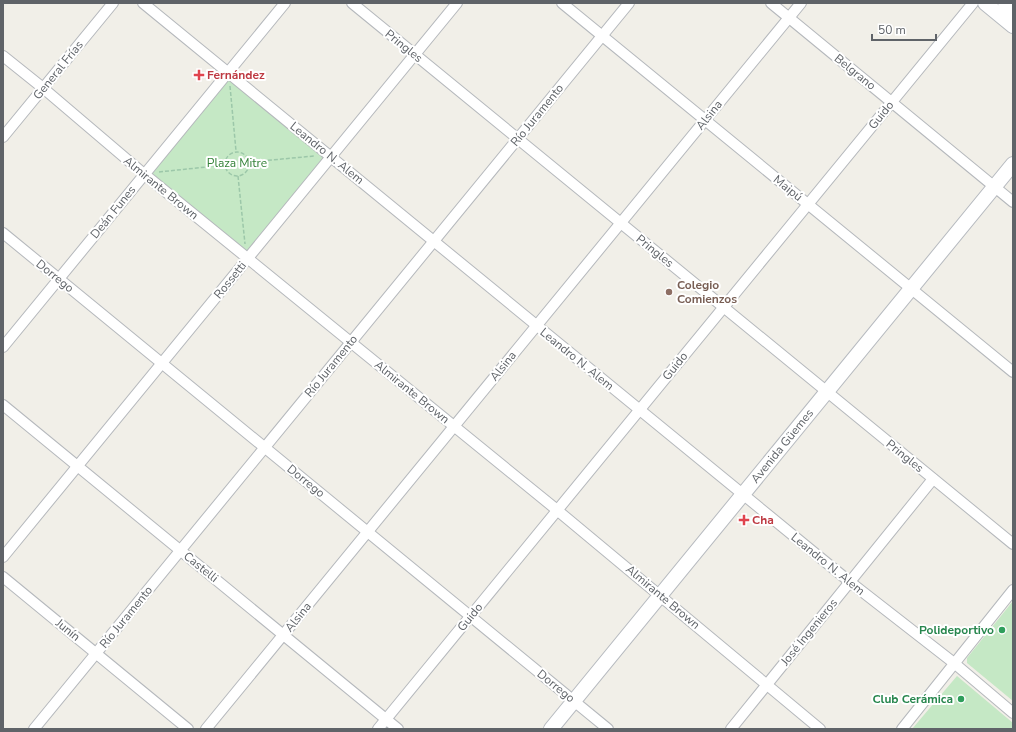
<svg xmlns="http://www.w3.org/2000/svg" width="1016" height="732" font-family="'Nunito Sans',sans-serif">
<rect width="100%" height="100%" fill="#f1efe8"/>
<g fill="#c5e8c5">
<path d="M229,75L326,155L246,254L147,173Z"/>
<path d="M1013,601V701L967,663V658Z"/>
<path d="M957,676L1013,723V729H912Z"/>
</g>
<g fill="none" stroke-linecap="round" stroke-linejoin="round">
<defs>
<g id="minor">
<path d="M143,3L850,582L954,663L1013,713"/>
<path d="M352,3L1013,544"/>
<path d="M562,3L1013,372"/>
<path d="M771,3L1013,202"/>
<path d="M3,56L43,88L144,174L557,510L820,729"/>
<path d="M3,137L113,3"/>
<path d="M3,233L608,729"/>
<path d="M3,347L285,3"/>
<path d="M3,405L398,729"/>
<path d="M3,557L457,3"/>
<path d="M3,577L188,729"/>
<path d="M34,729L629,3"/>
<path d="M206,729L801,3"/>
<path d="M378,729L973,3"/>
<path d="M731,729L933,479"/>
<path d="M902,729L1013,590"/>
</g>
<g id="secondary">
<path d="M985,3L1013,26"/>
<path d="M1005,3L1013,10"/>
<path d="M551,729L1013,164"/>
</g>
</defs>
<use href="#minor" stroke="#b5b8bc" stroke-width="12"/>
<use href="#secondary" stroke="#b6babf" stroke-width="16"/>
<g stroke="#9cc7a9" stroke-width="1.5" stroke-dasharray="4 2" stroke-linecap="butt">
<path d="M230,86L236,151"/>
<circle cx="237" cy="164" r="12"/>
<path d="M250,162L314,156"/>
<path d="M159,172L225,165"/>
<path d="M238,176L245,244"/>
</g>
<use href="#minor" stroke="#fff" stroke-width="10"/>
<use href="#secondary" stroke="#fff" stroke-width="14"/>
</g>
<g fill="#e0444e" stroke="#fff" stroke-width="1.5">
<path d="M197 69h4v4h4v4h-4v4h-4v-4h-4v-4h4z"/>
<path d="M742 514h4v4h4v4h-4v4h-4v-4h-4v-4h4z"/>
</g>
<circle fill="#8d6e63" stroke="#fff" stroke-width="1.5" cx="669" cy="292" r="4"/>
<g fill="#2e9e5b" stroke="#fff" stroke-width="1.5">
<circle cx="1002" cy="630" r="4"/>
<circle cx="961" cy="699" r="4"/>
</g>
<g text-anchor="middle" stroke-width="4" stroke-linejoin="round" paint-order="stroke">
<g font-size="12" fill="#5f6368" stroke="#fff">
<text transform="translate(404 46) rotate(39)" y="4">Pringles</text>
<text transform="translate(58 70) rotate(-51)" y="4">General Frías</text>
<text transform="translate(855 72) rotate(39)" y="4">Belgrano</text>
<text transform="translate(537 115) rotate(-51)" y="4">Río Juramento</text>
<text transform="translate(709 115) rotate(-51)" y="4">Alsina</text>
<text transform="translate(881 115) rotate(-51)" y="4">Guido</text>
<text transform="translate(327 153) rotate(39)" y="4">Leandro N. Alem</text>
<text transform="translate(161 188) rotate(39)" y="4">Almirante Brown</text>
<text transform="translate(788 188) rotate(39)" y="4">Maipú</text>
<text transform="translate(113 212) rotate(-51)" y="4">Deán Funes</text>
<text transform="translate(655 251) rotate(39)" y="4">Pringles</text>
<text transform="translate(55 276) rotate(39)" y="4">Dorrego</text>
<text transform="translate(230 280) rotate(-51)" y="4">Rossetti</text>
<text transform="translate(577 359) rotate(39)" y="4">Leandro N. Alem</text>
<text transform="translate(331 366) rotate(-51)" y="4">Río Juramento</text>
<text transform="translate(503 366) rotate(-51)" y="4">Alsina</text>
<text transform="translate(675 366) rotate(-51)" y="4">Guido</text>
<text transform="translate(412 392) rotate(39)" y="4">Almirante Brown</text>
<text transform="translate(782 446) rotate(-51)" y="4">Avenida Güemes</text>
<text transform="translate(905 456) rotate(39)" y="4">Pringles</text>
<text transform="translate(306 481) rotate(39)" y="4">Dorrego</text>
<text transform="translate(828 564) rotate(39)" y="4">Leandro N. Alem</text>
<text transform="translate(201 567) rotate(39)" y="4">Castelli</text>
<text transform="translate(663 597) rotate(40)" y="4">Almirante Brown</text>
<text transform="translate(126 617) rotate(-51)" y="4">Río Juramento</text>
<text transform="translate(298 617) rotate(-51)" y="4">Alsina</text>
<text transform="translate(470 617) rotate(-51)" y="4">Guido</text>
<text transform="translate(68 630) rotate(39)" y="4">Junín</text>
<text transform="translate(809 632) rotate(-51)" y="4">José Ingenieros</text>
<text transform="translate(556 686) rotate(39)" y="4">Dorrego</text>
</g>
<g font-size="12" font-weight="bold" fill="#be3a42" stroke="#fff" text-anchor="start">
<text x="207" y="79">Fernández</text>
<text x="752" y="524">Cha</text>
</g>
<g font-size="12" fill="#348238" stroke="#fff">
<text x="237" y="167">Plaza Mitre</text>
</g>
<g font-size="12" font-weight="bold" fill="#785e54" stroke="#fff" text-anchor="start">
<text x="677" y="289">Colegio<tspan x="677" dy="14">Comienzos</tspan></text>
</g>
<g font-size="12" font-weight="bold" fill="#27864d" stroke="#fff" text-anchor="end">
<text x="994" y="634">Polideportivo</text>
<text x="953" y="703">Club Cerámica</text>
</g>
</g>
<rect width="1016" height="732" fill="none" stroke="#5f6368" stroke-width="8"/>
<path d="M872 34v6h64v-6" fill="none" stroke="#5f6368" stroke-width="2"/>
<text x="878" y="34" font-size="12" fill="#5f6368" stroke="#ffffff" stroke-width="3" paint-order="stroke">50 m</text>
</svg>
